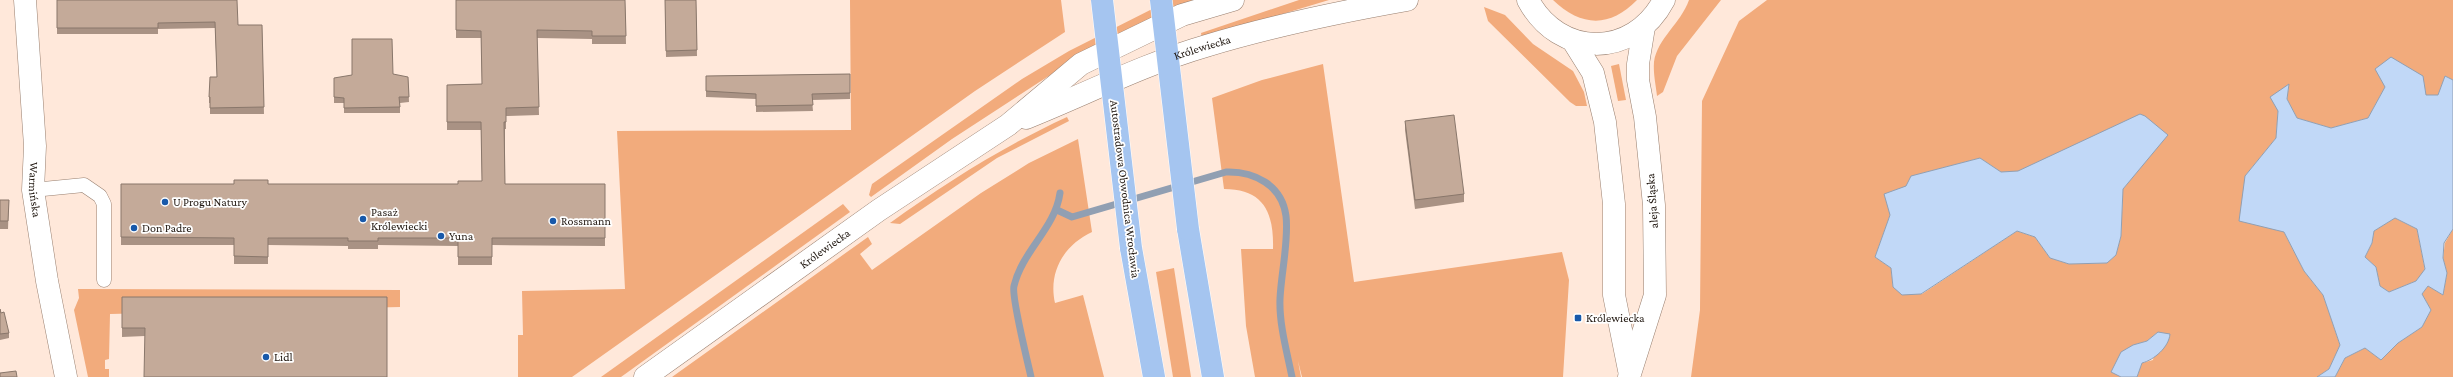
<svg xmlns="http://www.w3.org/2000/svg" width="2453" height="377" font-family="'Crimson Pro',serif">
<rect width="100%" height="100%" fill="#ffe8da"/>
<g fill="#f2ab7c" fill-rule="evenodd">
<path d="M850,0H1061L1065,32L975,91L572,377H518V335H523L522,291L625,289L617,131L851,130Z"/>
<path d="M1170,0H1201L1061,68L952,139L871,197L869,195L872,184L1022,79L1069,51Z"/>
<path d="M1299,0H1329L1202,38L1201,33Z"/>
<path d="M1553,0H1637C1610,28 1581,27 1553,0Z"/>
<path d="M1689,0H1721L1677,56L1663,92L1657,96C1656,86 1653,73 1654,62C1657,39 1681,23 1689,0Z"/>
<path d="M1767,0H2453V80L2445,76L2438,95H2425L2385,87L2368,118L2331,128L2297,118L2287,99L2289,84L2278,111L2276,138L2245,176L2284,232L2304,271L2323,295L2340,345L2329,369L2317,377H2137L2142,363L2153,360L2158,332L2147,341L2133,345L2121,377H1691L1700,310L1702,101L1739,21ZM2167,135L2123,189L2121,236L2116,255L2107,263L2069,264L2050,258L2035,237L2017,231L1922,294L1893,287L1891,268L1875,257L1890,215L1912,176L1980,158L2001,172L2013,173Z"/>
<path d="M1484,7L1505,15L1533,44L1573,71L1584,92L1587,106H1576L1570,102L1488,21Z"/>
<path d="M1323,64L1354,282L1562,252L1569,280L1563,377H1302L1298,361L1301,377H1255L1246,326L1241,249H1273C1274,213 1264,189 1224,189L1212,98L1262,80Z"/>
<path d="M1619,64L1626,100L1618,101L1611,66Z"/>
<path d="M1067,117L1069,121L997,158L900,224L890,223C947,182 1004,146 1067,117Z"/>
<path d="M1078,139L1092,232C1064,245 1048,272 1055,303L1083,295L1104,377H672L868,237L872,244L860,254L872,270L981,193L1029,163Z"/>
<path d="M843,204L850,212L621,377H601Z"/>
<path d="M2395,218L2417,229L2425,270L2416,281L2389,292L2380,286L2376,267L2365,257L2372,243L2374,231Z"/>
<path d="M2453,229V377H2335L2345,358L2365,348L2381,360L2398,343L2422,327L2431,310L2422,294L2428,286L2443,295L2447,273L2443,258L2445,243Z"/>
<path d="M1174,268L1191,377H1173L1156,272Z"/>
<path d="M78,289L400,290V307L110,314L109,359L105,360V369H109V377H88L74,310L79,298Z"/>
</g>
<g fill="#c1d8f7" stroke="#919fb2" fill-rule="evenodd">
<path d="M2391,57L2423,76L2426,95H2438L2445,76L2453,80V229L2444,243L2443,258L2447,273L2443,295L2428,286L2422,294L2431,310L2422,327L2398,343L2381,360L2365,348L2345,358L2335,377H2317L2329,369L2340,345L2323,295L2304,271L2284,232L2239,221L2245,176L2276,138L2278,111L2270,97L2289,84L2287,99L2297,118L2331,128L2368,118L2385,87L2375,69ZM2395,218L2417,229L2425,269L2416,281L2389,292L2380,286L2376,267L2365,257L2372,243L2374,231Z"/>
<path d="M2140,114L2145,116L2168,135L2123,189L2121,236L2116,255L2107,263L2069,264L2050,258L2035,237L2017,231L1921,294L1902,295L1893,287L1891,268L1875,257L1890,215L1884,194L1906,186L1911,176L1980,158L2001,172L2018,171Z"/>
<path d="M2158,332L2170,334C2169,347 2154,360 2142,363L2137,377H2121L2111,372L2121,352L2133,345L2147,341Z"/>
</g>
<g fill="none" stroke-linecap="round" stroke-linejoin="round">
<g stroke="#919fb2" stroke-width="7">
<path d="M1057,210L1072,217L1226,172C1254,171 1282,185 1286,216C1289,240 1281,274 1280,299C1279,324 1287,352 1292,377"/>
<path d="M1031,377C1028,363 1011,296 1014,286C1022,251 1055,229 1060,193"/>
</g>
<defs>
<path id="service" d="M33,190L84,185L100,196L104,204V280"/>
<g id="minor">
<path id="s1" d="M25,0L35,146L33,190L47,281L66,377"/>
</g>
<g id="tertiary">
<path d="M1528,0C1559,58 1633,59 1664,0"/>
<path d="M1573,41L1593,73L1605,122L1614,204V295L1629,370"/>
<path id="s2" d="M1026,118C1086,94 1144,64 1206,46C1272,26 1339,12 1407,0"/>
<path id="s3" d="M645,377L879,210L1008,125L1081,64L1182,15L1233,0"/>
<path d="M1629,377L1655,295L1654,205L1645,117L1638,80V64L1644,27"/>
</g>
<g id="motorway">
<path d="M1188,229L1213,377"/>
<path d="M1131,248L1154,377"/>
</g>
</defs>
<use href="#service" stroke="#987f6f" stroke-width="15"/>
<use href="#minor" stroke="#987f6f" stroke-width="23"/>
<use href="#tertiary" stroke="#987f6f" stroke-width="23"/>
<use href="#motorway" stroke="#fff" stroke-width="23"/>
<use href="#service" stroke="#fff" stroke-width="14"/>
<use href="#minor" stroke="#fff" stroke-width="22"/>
<use href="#tertiary" stroke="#fff" stroke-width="22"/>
<use href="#motorway" stroke="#a5c5f0" stroke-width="22"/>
<defs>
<g id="motorway-bridge">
<path d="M1102,0L1131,248"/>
<path d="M1161,0L1188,229"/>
</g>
</defs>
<use href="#motorway-bridge" stroke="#fff" stroke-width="23" stroke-linecap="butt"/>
<use href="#motorway-bridge" stroke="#a5c5f0" stroke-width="22"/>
</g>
<g fill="#a99284">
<path d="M57,0L238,25H262L264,114H210V103H209V97L217,77L215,28L158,29V34H57Z"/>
<path d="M456,0H625L626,44H592V39L537,38L539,115L506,116V129H505V184H605V246L492,245V265H458V246L378,245V249H348V246L268,245V264H234V245H121V184H458L482,181L481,130H447V85L482,84L481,38H456Z"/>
<path d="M665,0H696L697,56L666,57Z"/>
<path d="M850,74V99L812,100L813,111L756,112V99L706,97V76Z"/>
<path d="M408,77L409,102L400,103V113H344V103H334V78Z"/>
<path d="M1405,121L1464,194V202L1415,209L1405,130Z"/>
<path d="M0,200H9L8,229H0Z"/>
<path d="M122,297H387L145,336L122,337Z"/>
<path d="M0,309L1,313L9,333V338L0,340Z"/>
</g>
<g fill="#c4aa99" stroke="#89776b">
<path d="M57,0H237L238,25H262L264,107L210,108V97H209L210,77H217L215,22L158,23V28H57Z"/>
<path d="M456,0H625L626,36H592V31L537,30L539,107L506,108V122H504L505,184H605V238H492V257H458V238H378V241H348V238H268V257L234,256V238L121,237V184H234V180H268V184H458V181H482L481,122H447V85L482,84L481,31L456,30Z"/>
<path d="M665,0H696L697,50L666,51Z"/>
<path d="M352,39H392L393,74L408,77L409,97H399L400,107L344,108V98L334,97V78L352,75Z"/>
<path d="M850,74V93L812,94L813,105L756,106V94L706,91V76Z"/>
<path d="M1454,115L1464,194L1415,200L1405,121Z"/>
<path d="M0,200H9L8,221H0Z"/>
<path d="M122,297H387V377H144L145,328H122Z"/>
<path d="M0,309L1,313L4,312L9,333L0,334Z"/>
<path d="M16,371L17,377H0V373Z"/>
</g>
<g fill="#1859aa" stroke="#fff" stroke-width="1.5">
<circle cx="165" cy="202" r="4"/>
<circle cx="363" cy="219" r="4"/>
<circle cx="553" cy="221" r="4"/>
<circle cx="134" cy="228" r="4"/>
<circle cx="441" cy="236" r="4"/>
<rect x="1574" y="314" width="8" height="8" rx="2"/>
<circle cx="266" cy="357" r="4"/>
</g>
<g text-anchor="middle" stroke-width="3.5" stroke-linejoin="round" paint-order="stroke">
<g font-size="12" fill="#221912" stroke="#fff">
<text dy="4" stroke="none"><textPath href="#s2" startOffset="190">Królewiecka</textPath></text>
<text transform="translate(1125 189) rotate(83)" y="4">Autostradowa Obwodnica Wrocławia</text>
<text dy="4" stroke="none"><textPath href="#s1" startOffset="190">Warmińska</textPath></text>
<text transform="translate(1652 201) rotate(-94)" y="4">aleja Śląska</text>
<text dy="4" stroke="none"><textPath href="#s3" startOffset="221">Królewiecka</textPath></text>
</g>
<g font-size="12" fill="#221912" stroke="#fff" text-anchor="start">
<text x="173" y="206">U Progu Natury</text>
<text x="371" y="216">Pasaż<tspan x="371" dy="14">Królewiecki</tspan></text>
<text x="561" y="225">Rossmann</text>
<text x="142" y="232">Don Padre</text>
<text x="449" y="240">Yuna</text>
<text x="1586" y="322">Królewiecka</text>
<text x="274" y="361">Lidl</text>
</g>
</g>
</svg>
